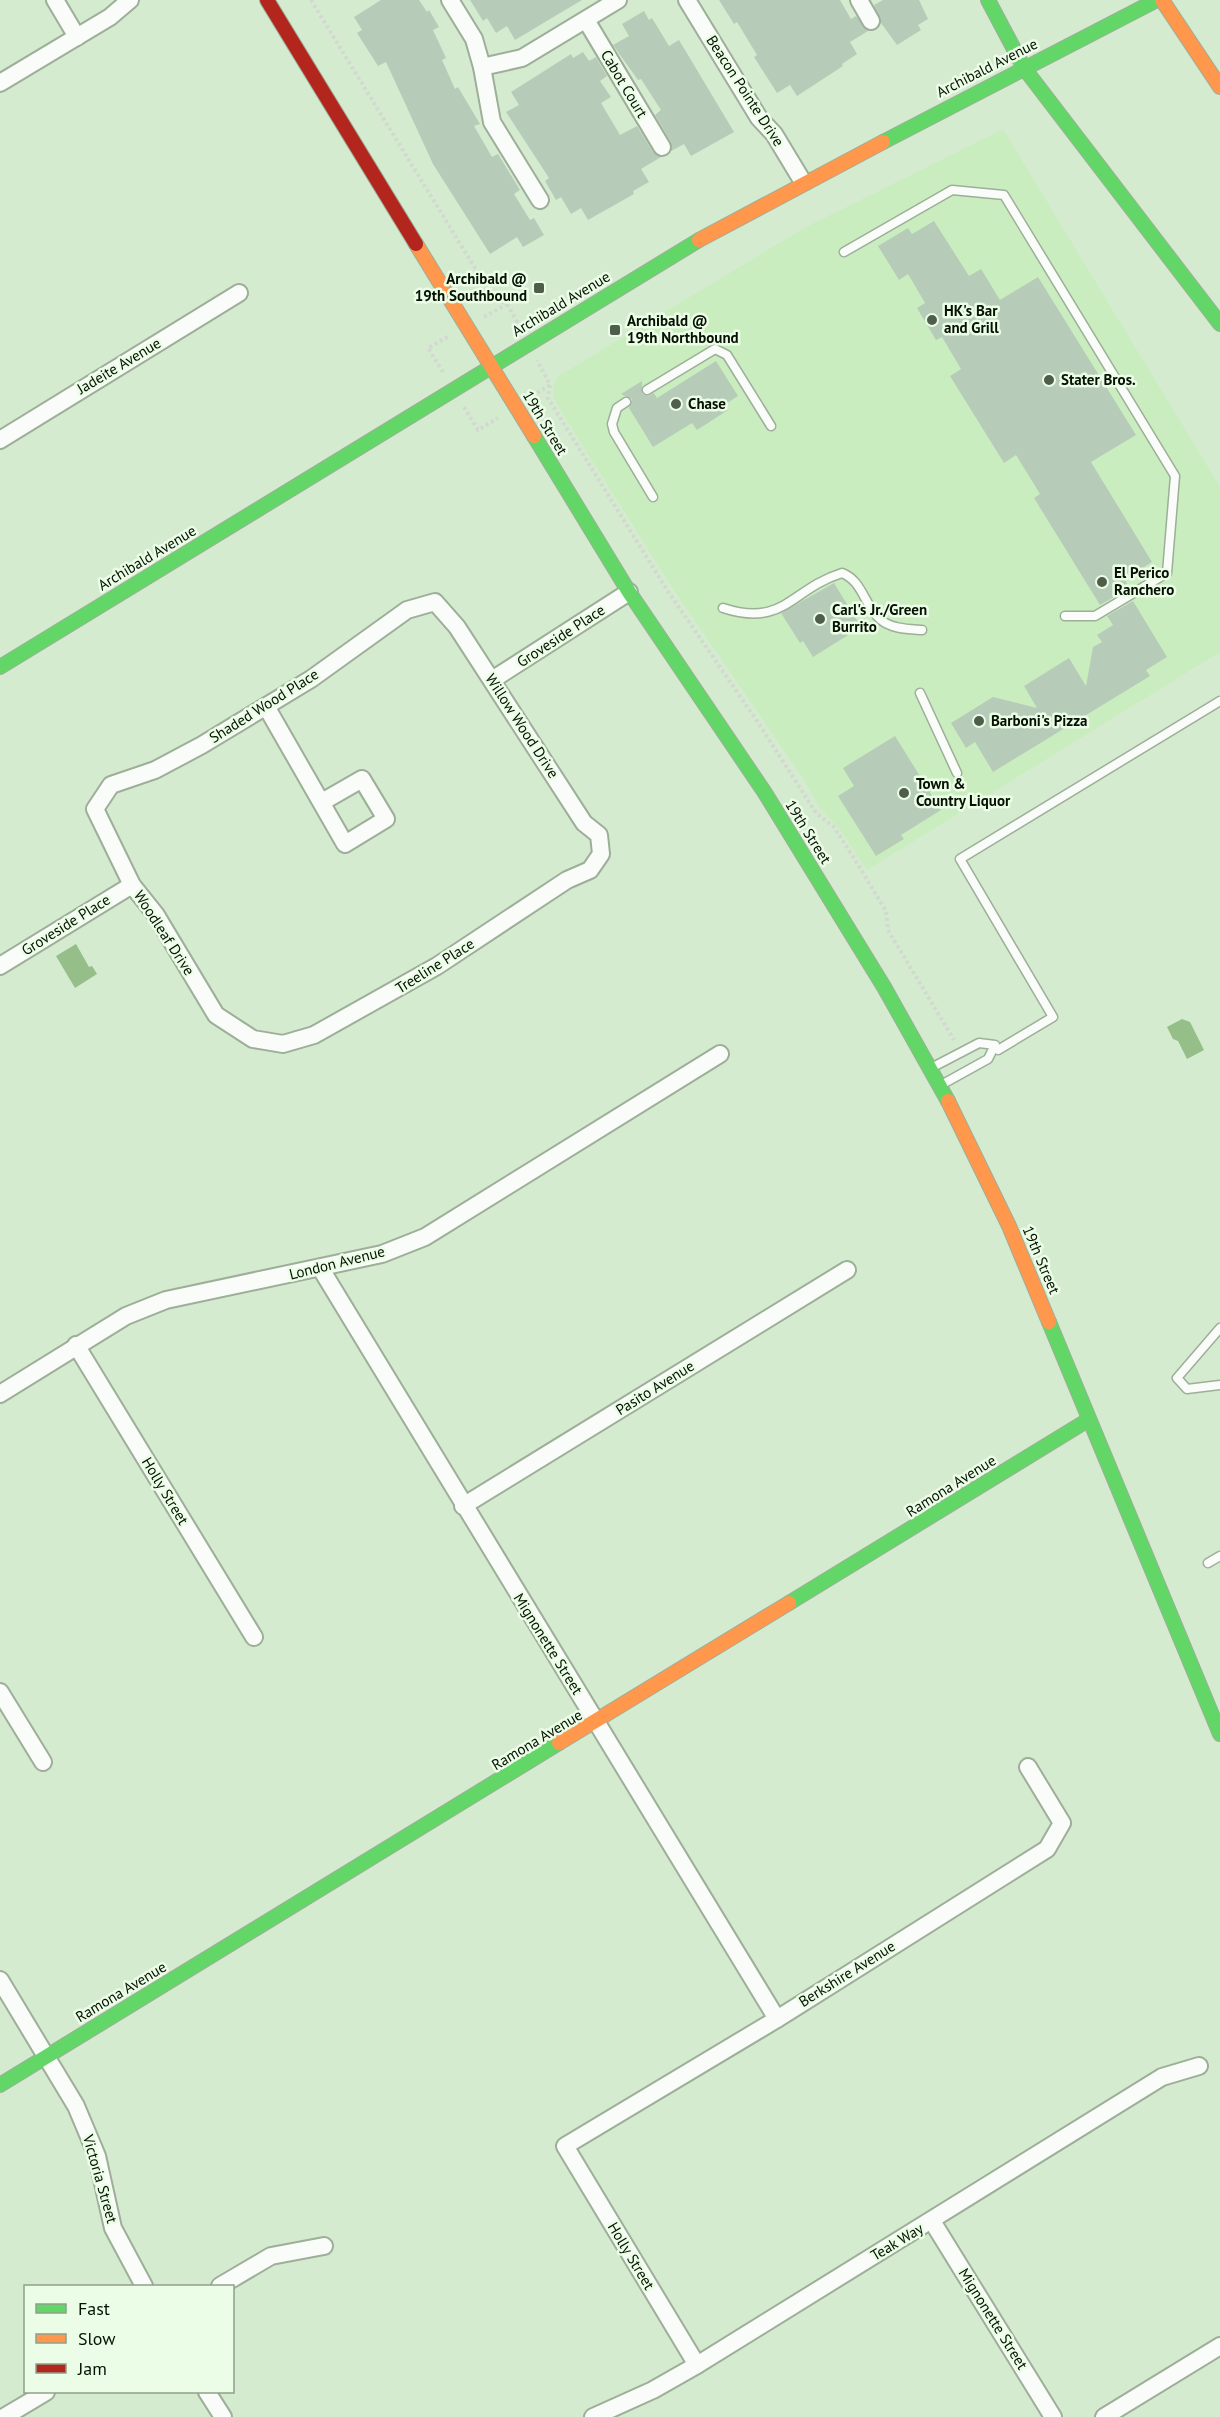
<svg xmlns="http://www.w3.org/2000/svg" width="1220" height="2417" font-family="'PT Sans',sans-serif">
<rect width="100%" height="100%" fill="#d5ebcf"/>
<path fill="#caedc0" d="M1003,129L1220,487V652L867,870L841,831L820,808L802,777L673,589L560,410L554,398L553,386L557,377L804,228Z"/>
<g fill="#95be89">
<path d="M76,944L89,967L92,966L97,974L75,988L56,956Z"/>
<path d="M1182,1019L1190,1022L1204,1050L1187,1059L1178,1041L1173,1039L1167,1027Z"/>
</g>
<g fill="#b6ccb8">
<path d="M381,0H419L427,12L429,10L439,27L433,30L446,58L442,60L455,89L458,87L480,124L474,126L492,157L498,154L520,190L514,194L530,220L534,218L544,235L523,247L517,237L490,254L433,164L386,62L378,66L357,33L362,30L354,17Z"/>
<path d="M470,0H582L515,40L507,26L496,33L487,18L483,21Z"/>
<path d="M719,0H840L851,19L856,16L868,31L850,42L857,54L842,64L843,66L797,96L790,85L777,93L754,57L757,55L737,22L734,24Z"/>
<path d="M883,0H919L928,19L918,25L921,30L897,45L881,23L874,5Z"/>
<path d="M644,11L649,20L652,18L669,46L679,40L734,132L691,156L684,144L671,151V142L655,115L661,110L641,79L638,80L613,45L629,36L622,24Z"/>
<path d="M583,52L589,61L596,57L607,76L600,81L611,97L601,103L620,135L637,126L653,152L661,157L641,169L649,182L633,191L634,194L588,220L581,208L571,214L561,197L556,200L545,181L549,178L506,112L519,105L511,92L571,54L573,58Z"/>
<path d="M934,221L969,276L981,269L1000,300L1038,277L1136,435L1091,462L1152,562L1125,579L1127,584L1123,586L1126,590L1100,605L1034,498L1040,494L1016,455L1004,463L950,376L961,369L942,337L936,340L917,308L925,303L908,274L899,280L878,246L908,228L912,234Z"/>
<path d="M716,361L738,396L724,405L728,410L697,430L692,423L653,447L629,408L632,399L621,394L642,381V394L648,396L654,393L657,398Z"/>
<path d="M834,583L861,627L813,657L803,641L800,643L781,613Z"/>
<path d="M1133,601L1167,657L1146,670L1150,676L993,772L975,742L966,748L951,723L993,697L1037,708L1024,686L1069,658L1086,686L1093,647L1102,642L1097,635L1113,625L1107,616Z"/>
<path d="M895,736L941,810L901,835L904,839L876,856L838,796L854,786L843,768Z"/>
</g>
<g fill="none" stroke-linecap="round" stroke-linejoin="round">
<defs>
<g id="lane">
<path d="M844,252L952,190L1004,195L1175,476L1167,573L1095,616H1065"/>
<path d="M647,390L715,349L727,355L771,426"/>
<path d="M626,402L617,408L612,424L614,432L653,497"/>
<path d="M723,608C784,628 791,589 842,573C863,581 864,606 881,620C892,629 909,629 922,630"/>
<path d="M920,693L957,773"/>
<path d="M998,1050L1053,1017L960,859L1220,701"/>
<path d="M933,1067L979,1043L995,1045L988,1059L941,1085"/>
<path d="M1220,1328L1177,1378L1187,1389L1220,1385"/>
<path d="M1208,1563L1220,1556"/>
</g>
<g id="street">
<path d="M55,0L77,37"/>
<path d="M450,0L474,39L482,67L492,122L540,200"/>
<path d="M687,0L759,118L774,134L803,182"/>
<path d="M859,0L871,21"/>
<path d="M586,20L662,147"/>
<path d="M482,67L522,58L618,0"/>
<path d="M0,83L110,17L130,0"/>
<path d="M0,440L239,293"/>
<path d="M435,602L457,627L584,823L599,835L601,854L590,870L567,880L437,966L314,1035L283,1044L253,1039L216,1015L156,915L132,885L95,809L111,785L155,770L202,745L311,679L407,610Z"/>
<path d="M492,680L629,592"/>
<path d="M267,708L345,844L386,819L362,779L322,802"/>
<path d="M0,966L132,885"/>
<path d="M321,1269L777,2019"/>
<path d="M76,1345L254,1637"/>
<path d="M0,1394L126,1316L166,1300L382,1254L425,1237L720,1054"/>
<path d="M463,1506L847,1270"/>
<path d="M0,1692L43,1762"/>
<path d="M0,1980L76,2106L97,2156L113,2228L144,2286"/>
<path d="M932,2221L1053,2417"/>
<path d="M220,2286L271,2256L324,2246"/>
<path d="M697,2365L565,2146L777,2019L1047,1849L1062,1823L1028,1767"/>
<path d="M207,2392L223,2417"/>
<path d="M4,2417L46,2392"/>
<path d="M593,2417L653,2390L697,2365L1162,2077L1199,2066"/>
<path d="M1104,2417L1220,2346"/>
</g>
<g id="fast">
<path d="M988,0L1024,68L1220,324"/>
<path d="M883,142L1157,0"/>
<path d="M534,436L629,592L765,793L884,987L948,1101"/>
<path d="M0,667L699,240"/>
<path d="M1049,1322L1220,1734"/>
<path d="M789,1603L1088,1420"/>
<path d="M0,2085L559,1743"/>
</g>
<g id="slow">
<path d="M1162,0L1220,87"/>
<path d="M699,240L883,142"/>
<path d="M416,244L534,436"/>
<path d="M948,1101L1009,1226L1049,1322"/>
<path d="M559,1743L789,1603"/>
</g>
<path id="jam" d="M267,0L416,244"/>
</defs>
<use href="#lane" stroke="#9dae99" stroke-width="11"/>
<use href="#street" stroke="#9dae99" stroke-width="20"/>
<use href="#fast" stroke="#9dae99" stroke-width="16"/>
<use href="#slow" stroke="#9dae99" stroke-width="16"/>
<use href="#jam" stroke="#9dae99" stroke-width="16"/>
<g stroke="#d2d9d0" stroke-width="4" stroke-dasharray="3 3" stroke-linecap="butt">
<path d="M311,0L478,273L485,293L507,304L520,327"/>
<path d="M484,317L507,304"/>
<path d="M443,372L428,348L449,336"/>
<path d="M550,385L548,398L667,590L757,721L816,813L834,827L857,863L886,911L888,930L954,1040"/>
<path d="M532,396L550,385L537,360"/>
<path d="M464,407L478,430L498,418"/>
</g>
<use href="#lane" stroke="#f9fcf8" stroke-width="8"/>
<use href="#street" stroke="#f9fcf8" stroke-width="16"/>
<use href="#fast" stroke="#63d668" stroke-width="14"/>
<use href="#slow" stroke="#ff974d" stroke-width="14"/>
<use href="#jam" stroke="#b3261e" stroke-width="14"/>
</g>
<g fill="#4e5e4a" stroke="#ecfde7" stroke-width="2">
<rect x="533" y="282" width="12" height="12" rx="3"/>
<circle cx="932" cy="320" r="6"/>
<rect x="609" y="324" width="12" height="12" rx="3"/>
<circle cx="1049" cy="380" r="6"/>
<circle cx="676" cy="404" r="6"/>
<circle cx="1102" cy="582" r="6"/>
<circle cx="820" cy="619" r="6"/>
<circle cx="979" cy="721" r="6"/>
<circle cx="904" cy="793" r="6"/>
</g>
<g text-anchor="middle" stroke-width="5" stroke-linejoin="round" paint-order="stroke">
<g font-size="15" fill="#051202" stroke="#ecfde7">
<text transform="translate(987 68) rotate(-27)" y="5">Archibald Avenue</text>
<text transform="translate(624 84) rotate(59)" y="5">Cabot Court</text>
<text transform="translate(745 91) rotate(57)" y="5">Beacon Pointe Drive</text>
<text transform="translate(561 304) rotate(-31)" y="5">Archibald Avenue</text>
<text transform="translate(119 366) rotate(-31)" y="5">Jadeite Avenue</text>
<text transform="translate(545 423) rotate(59)" y="5">19th Street</text>
<text transform="translate(147 558) rotate(-31)" y="5">Archibald Avenue</text>
<text transform="translate(561 636) rotate(-33)" y="5">Groveside Place</text>
<text transform="translate(264 706) rotate(-32)" y="5">Shaded Wood Place</text>
<text transform="translate(522 726) rotate(57)" y="5">Willow Wood Drive</text>
<text transform="translate(808 832) rotate(58)" y="5">19th Street</text>
<text transform="translate(66 925) rotate(-32)" y="5">Groveside Place</text>
<text transform="translate(164 933) rotate(57)" y="5">Woodleaf Drive</text>
<text transform="translate(435 966) rotate(-32)" y="5">Treeline Place</text>
<text transform="translate(1041 1260) rotate(67)" y="5">19th Street</text>
<text transform="translate(337 1263) rotate(-14)" y="5">London Avenue</text>
<text transform="translate(655 1388) rotate(-32)" y="5">Pasito Avenue</text>
<text transform="translate(951 1486) rotate(-32)" y="5">Ramona Avenue</text>
<text transform="translate(165 1491) rotate(59)" y="5">Holly Street</text>
<text transform="translate(548 1644) rotate(58)" y="5">Mignonette Street</text>
<text transform="translate(537 1740) rotate(-31)" y="5">Ramona Avenue</text>
<text transform="translate(847 1974) rotate(-32)" y="5">Berkshire Avenue</text>
<text transform="translate(121 1992) rotate(-31)" y="5">Ramona Avenue</text>
<text transform="translate(100 2179) rotate(74)" y="5">Victoria Street</text>
<text transform="translate(897 2242) rotate(-31)" y="5">Teak Way</text>
<text transform="translate(631 2256) rotate(59)" y="5">Holly Street</text>
<text transform="translate(993 2319) rotate(58)" y="5">Mignonette Street</text>
</g>
<g font-size="15" font-weight="bold" fill="#051202" stroke="#ecfde7" text-anchor="start">
<text x="527" y="284" text-anchor="end">Archibald @<tspan x="527" dy="17">19th Southbound</tspan></text>
<text x="944" y="316">HK's Bar<tspan x="944" dy="17">and Grill</tspan></text>
<text x="627" y="326">Archibald @<tspan x="627" dy="17">19th Northbound</tspan></text>
<text x="1061" y="385">Stater Bros.</text>
<text x="688" y="409">Chase</text>
<text x="1114" y="578">El Perico<tspan x="1114" dy="17">Ranchero</tspan></text>
<text x="832" y="615">Carl's Jr./Green<tspan x="832" dy="17">Burrito</tspan></text>
<text x="991" y="726">Barboni's Pizza</text>
<text x="916" y="789">Town &amp;<tspan x="916" dy="17">Country Liquor</tspan></text>
</g>
</g>
<rect x="24" y="2285" width="210" height="108" fill="#ecfde7" stroke="#909f8b" stroke-width="1.5"/>
<rect x="36" y="2304" width="30" height="9" fill="#63d668" stroke="#909f8b" stroke-width="1.5"/>
<text x="78" y="2315" font-size="18" fill="#051202">Fast</text>
<rect x="36" y="2334" width="30" height="9" fill="#ff974d" stroke="#909f8b" stroke-width="1.5"/>
<text x="78" y="2345" font-size="18" fill="#051202">Slow</text>
<rect x="36" y="2364" width="30" height="9" fill="#b3261e" stroke="#909f8b" stroke-width="1.5"/>
<text x="78" y="2375" font-size="18" fill="#051202">Jam</text>
</svg>
